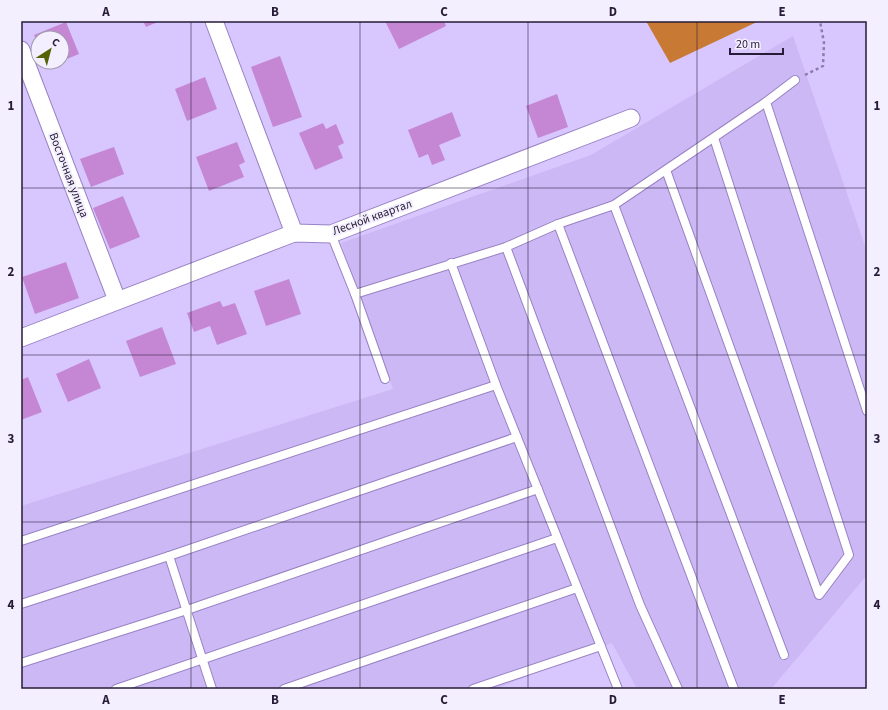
<svg xmlns="http://www.w3.org/2000/svg" width="888" height="710" font-family="'Source Sans 3',sans-serif">
<rect width="100%" height="100%" fill="#d8c6ff"/>
<path fill="#cbb8f4" d="M793,36L867,252V575L771,689H637L612,643L495,689H21V506L393,389L341,243L591,155Z"/>
<path fill="#c87a34" d="M646,21H759L670,63Z"/>
<g fill="#c587d4">
<path d="M143,21H160L146,27Z"/>
<path d="M385,21H444L446,26L399,49Z"/>
<path d="M66,22L79,54L62,61V38H38V45L34,35Z"/>
<path d="M280,56L302,117L273,127L251,67Z"/>
<path d="M45,62H60L47,68Z"/>
<path d="M205,77L217,109L187,121L175,89Z"/>
<path d="M557,94L568,127L538,138L526,106Z"/>
<path d="M452,112L461,136L439,145L445,160L432,165L428,154L419,158L408,130Z"/>
<path d="M323,123L326,129L336,124L344,143L338,146L343,158L315,170L299,133Z"/>
<path d="M237,142L245,162L239,165L244,177L209,191L196,157Z"/>
<path d="M114,147L124,174L91,187L80,159Z"/>
<path d="M123,196L140,237L110,249L93,208Z"/>
<path d="M66,262L79,298L35,314L22,277Z"/>
<path d="M289,279L301,314L266,326L254,291Z"/>
<path d="M220,301L223,307L235,303L247,334L217,345L210,326L194,332L187,313Z"/>
<path d="M162,327L176,364L140,377L126,341Z"/>
<path d="M89,359L101,388L68,402L56,374Z"/>
<path d="M28,377L42,412L21,420V380Z"/>
</g>
<g fill="none" stroke-linecap="round" stroke-linejoin="round">
<defs>
<g id="service">
<path d="M766,102L867,411"/>
<path d="M666,170L819,595L849,555L714,138"/>
<path d="M614,205L784,655"/>
<path d="M558,224L734,689"/>
<path d="M331,234L355,294L506,247L558,224L614,205L766,102L795,80"/>
<path d="M506,247L640,605L678,689"/>
<path d="M451,263L496,385L618,689"/>
<path d="M355,294L385,379"/>
<path d="M21,541L496,385"/>
<path d="M169,556L212,689"/>
<path d="M21,604L169,556L517,437"/>
<path d="M21,663L187,610L538,489"/>
<path d="M116,689L557,538"/>
<path d="M284,689L577,588"/>
<path d="M473,689L601,646"/>
</g>
<g id="minor">
<path d="M214,21L294,233"/>
<path d="M21,50L117,300"/>
<path d="M21,338L294,233L331,234L631,118"/>
</g>
</defs>
<use href="#service" stroke="#9982c4" stroke-width="10"/>
<use href="#minor" stroke="#9982c4" stroke-width="19"/>
<path stroke="#8b7ca8" stroke-width="2.5" stroke-dasharray="3 3" stroke-linecap="butt" d="M805,75L823,66L824,43L820,21"/>
<use href="#service" stroke="#fff" stroke-width="8"/>
<use href="#minor" stroke="#fff" stroke-width="17"/>
</g>
<path fill="none" stroke="#261c37" stroke-width="1" stroke-opacity="0.55" d="M191,21V689M360,21V689M528,21V689M697,21V689M21,188H867M21,355H867M21,522H867"/>
<g text-anchor="middle" stroke-width="4" stroke-linejoin="round" paint-order="stroke">
<g font-size="12" fill="#261c37" stroke="#f4effe">
<text transform="translate(69 175) rotate(69)" y="4">Восточная улица</text>
<text transform="translate(372 217) rotate(-20)" y="4">Лесной квартал</text>
</g>
</g>
<rect width="888" height="710" fill="none" stroke="#f4effe" stroke-width="44"/>
<g transform="translate(50 50) rotate(36)"><circle r="19" fill="#f4effe" stroke="#a29bae"/>
<path d="M0-3L7 15L0 10L-7 15Z" fill="#546307"/>
<text y="-6" font-size="11" font-weight="bold" text-anchor="middle" fill="#261c37">С</text>
</g>
<path d="M730 48v6h53v-6" fill="none" stroke="#261c37" stroke-width="2"/>
<text x="736" y="48" font-size="12" fill="#261c37" stroke="#f4effe" stroke-width="3" paint-order="stroke">20 m</text>
<rect x="22" y="22" width="844" height="666" fill="none" stroke="#261c37" stroke-width="1.5"/>
<g font-size="13" text-anchor="middle" font-weight="bold" fill="#261c37">
<text x="106" y="16">A</text>
<text x="275" y="16">B</text>
<text x="444" y="16">C</text>
<text x="613" y="16">D</text>
<text x="782" y="16">E</text>
<text x="11" y="110">1</text>
<text x="877" y="110">1</text>
<text x="11" y="276">2</text>
<text x="877" y="276">2</text>
<text x="11" y="443">3</text>
<text x="877" y="443">3</text>
<text x="11" y="609">4</text>
<text x="877" y="609">4</text>
<text x="106" y="704">A</text>
<text x="275" y="704">B</text>
<text x="444" y="704">C</text>
<text x="613" y="704">D</text>
<text x="782" y="704">E</text>
</g>
</svg>
